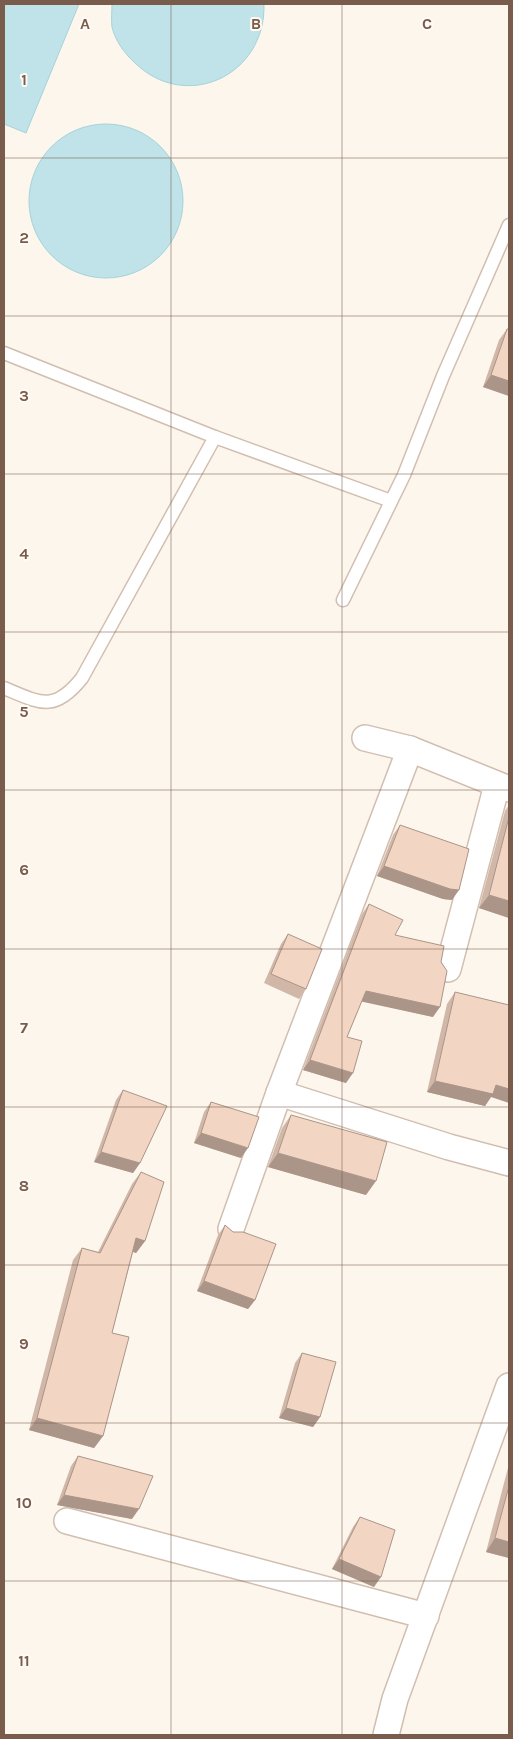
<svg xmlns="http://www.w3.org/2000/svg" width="513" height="1739" font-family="Karla,sans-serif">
<rect width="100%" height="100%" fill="#fdf6ec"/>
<g fill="#bfe3e8" stroke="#a5d3da">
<path d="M4,4H79L26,133L4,124Z"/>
<path d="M112,4H264C266,76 185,113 134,62C124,53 115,40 112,27C111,20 112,11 112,4Z"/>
<circle cx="106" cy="201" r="77"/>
</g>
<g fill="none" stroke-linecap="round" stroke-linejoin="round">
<defs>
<g id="service">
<path d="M4,353L215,437L391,501"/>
<path d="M343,600L404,475L443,376L509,225"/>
<path d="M4,688C40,703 54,713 82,678L215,437"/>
</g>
<g id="minor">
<path d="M365,738L410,749L509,789"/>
<path d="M448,969L497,785"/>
<path d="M279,1093L449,1147L509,1163"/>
<path d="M231,1229L279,1093L410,749"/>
<path d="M67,1521L426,1616"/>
<path d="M386,1735L395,1699L509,1386"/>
</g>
</defs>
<use href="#service" stroke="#d1beb0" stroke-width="15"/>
<use href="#minor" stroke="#d1beb0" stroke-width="28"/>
<use href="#service" stroke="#fff" stroke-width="12"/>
<use href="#minor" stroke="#fff" stroke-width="25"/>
</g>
<g fill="#d1b7a8">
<path d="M507,329H509V396L483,387L499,340Z"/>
<path d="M509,805V918L479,908L505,811Z"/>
<path d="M400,825L452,900L443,899L377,876L393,835Z"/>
<path d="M369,904L395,935L433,1017L362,1001L347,1037L346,1083L303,1070L362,914Z"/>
<path d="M288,934L306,989L299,999L264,983L281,944Z"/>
<path d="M455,992L491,1097L485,1106L427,1092L447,1004Z"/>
<path d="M123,1090L140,1163L133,1173L94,1162L116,1100Z"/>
<path d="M211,1102L241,1158L194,1143L204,1112Z"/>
<path d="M291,1115L366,1195L268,1167L282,1128Z"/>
<path d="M141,1172L145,1241L136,1253L133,1252L112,1333L103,1436L94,1448L29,1430L73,1260L82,1248L98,1252L132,1184Z"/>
<path d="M225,1225L233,1232L255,1300L248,1309L197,1291L218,1235Z"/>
<path d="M302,1353L320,1417L313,1427L279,1418L295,1363Z"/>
<path d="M78,1456L132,1519L57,1505L71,1466Z"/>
<path d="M509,1464V1558L486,1552Z"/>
<path d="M360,1517L374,1587L332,1569L353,1527Z"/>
</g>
<g fill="#aa9588">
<path d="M491,375L509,381V396L483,387Z"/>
<path d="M384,866L459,890L452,900L443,899L377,876Z"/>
<path d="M489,895L509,901V918L479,908Z"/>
<path d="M366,991L440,1007L433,1017L359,1001Z"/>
<path d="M310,1060L353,1073L346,1083L303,1070Z"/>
<path d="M435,1081L496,1085L509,1089V1103L491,1097L485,1106L427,1092Z"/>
<path d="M201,1133L248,1148L241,1158L194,1143Z"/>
<path d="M101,1152L140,1163L133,1173L94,1162Z"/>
<path d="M278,1153L376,1181L366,1195L268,1167Z"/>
<path d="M136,1238L145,1241L136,1253L128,1250Z"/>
<path d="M204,1281L255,1300L248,1309L197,1291Z"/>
<path d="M286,1408L320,1417L313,1427L279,1418Z"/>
<path d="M37,1418L103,1436L94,1448L29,1430Z"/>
<path d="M64,1495L139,1509L132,1519L57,1505Z"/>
<path d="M495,1538L509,1542V1558L486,1552Z"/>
<path d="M339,1559L381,1577L374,1587L332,1569Z"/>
</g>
<g fill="#f3d5c3" stroke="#aa9588">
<path d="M507,329H509V381L491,375Z"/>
<path d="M509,817V901L489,895Z"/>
<path d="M400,825L469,849L459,890L450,889L384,866Z"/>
<path d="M369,904L403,920L395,935L444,946L441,962L447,971L440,1007L366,991L347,1037L362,1041L353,1073L310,1060Z"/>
<path d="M288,934L322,949L306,989L271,974Z"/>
<path d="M455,992L509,1005V1089L496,1085L493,1094L435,1081Z"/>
<path d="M123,1090L167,1106L140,1163L101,1152Z"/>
<path d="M211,1102L259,1117L248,1148L201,1133Z"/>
<path d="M291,1115L387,1142L376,1181L278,1153Z"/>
<path d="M141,1172L164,1182L145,1241L136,1238L112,1333L129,1337L103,1436L37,1418L82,1248L100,1253Z"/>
<path d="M225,1225L233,1232H243L276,1244L255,1300L204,1281Z"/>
<path d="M302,1353L336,1362L320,1417L286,1408Z"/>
<path d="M78,1456L153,1476L139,1509L64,1495Z"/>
<path d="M509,1486V1542L495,1538Z"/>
<path d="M360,1517L395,1530L381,1577L339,1559Z"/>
</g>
<path fill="none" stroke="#7a5c4d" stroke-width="1" stroke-opacity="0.55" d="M171,4V1735M342,4V1735M4,158H509M4,316H509M4,474H509M4,632H509M4,790H509M4,949H509M4,1107H509M4,1265H509M4,1423H509M4,1581H509"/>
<g font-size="16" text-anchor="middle" font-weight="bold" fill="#7a5c4d" stroke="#fffaf3" stroke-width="4" stroke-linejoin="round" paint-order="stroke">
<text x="85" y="29">A</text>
<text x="256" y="29">B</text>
<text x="427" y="29">C</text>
<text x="24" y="85">1</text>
<text x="24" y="243">2</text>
<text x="24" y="401">3</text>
<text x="24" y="559">4</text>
<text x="24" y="717">5</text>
<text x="24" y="875">6</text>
<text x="24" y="1033">7</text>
<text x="24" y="1191">8</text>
<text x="24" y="1349">9</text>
<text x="24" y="1508">10</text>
<text x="24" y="1666">11</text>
</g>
<rect width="513" height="1739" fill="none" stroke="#7a5c4d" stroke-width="10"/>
</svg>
